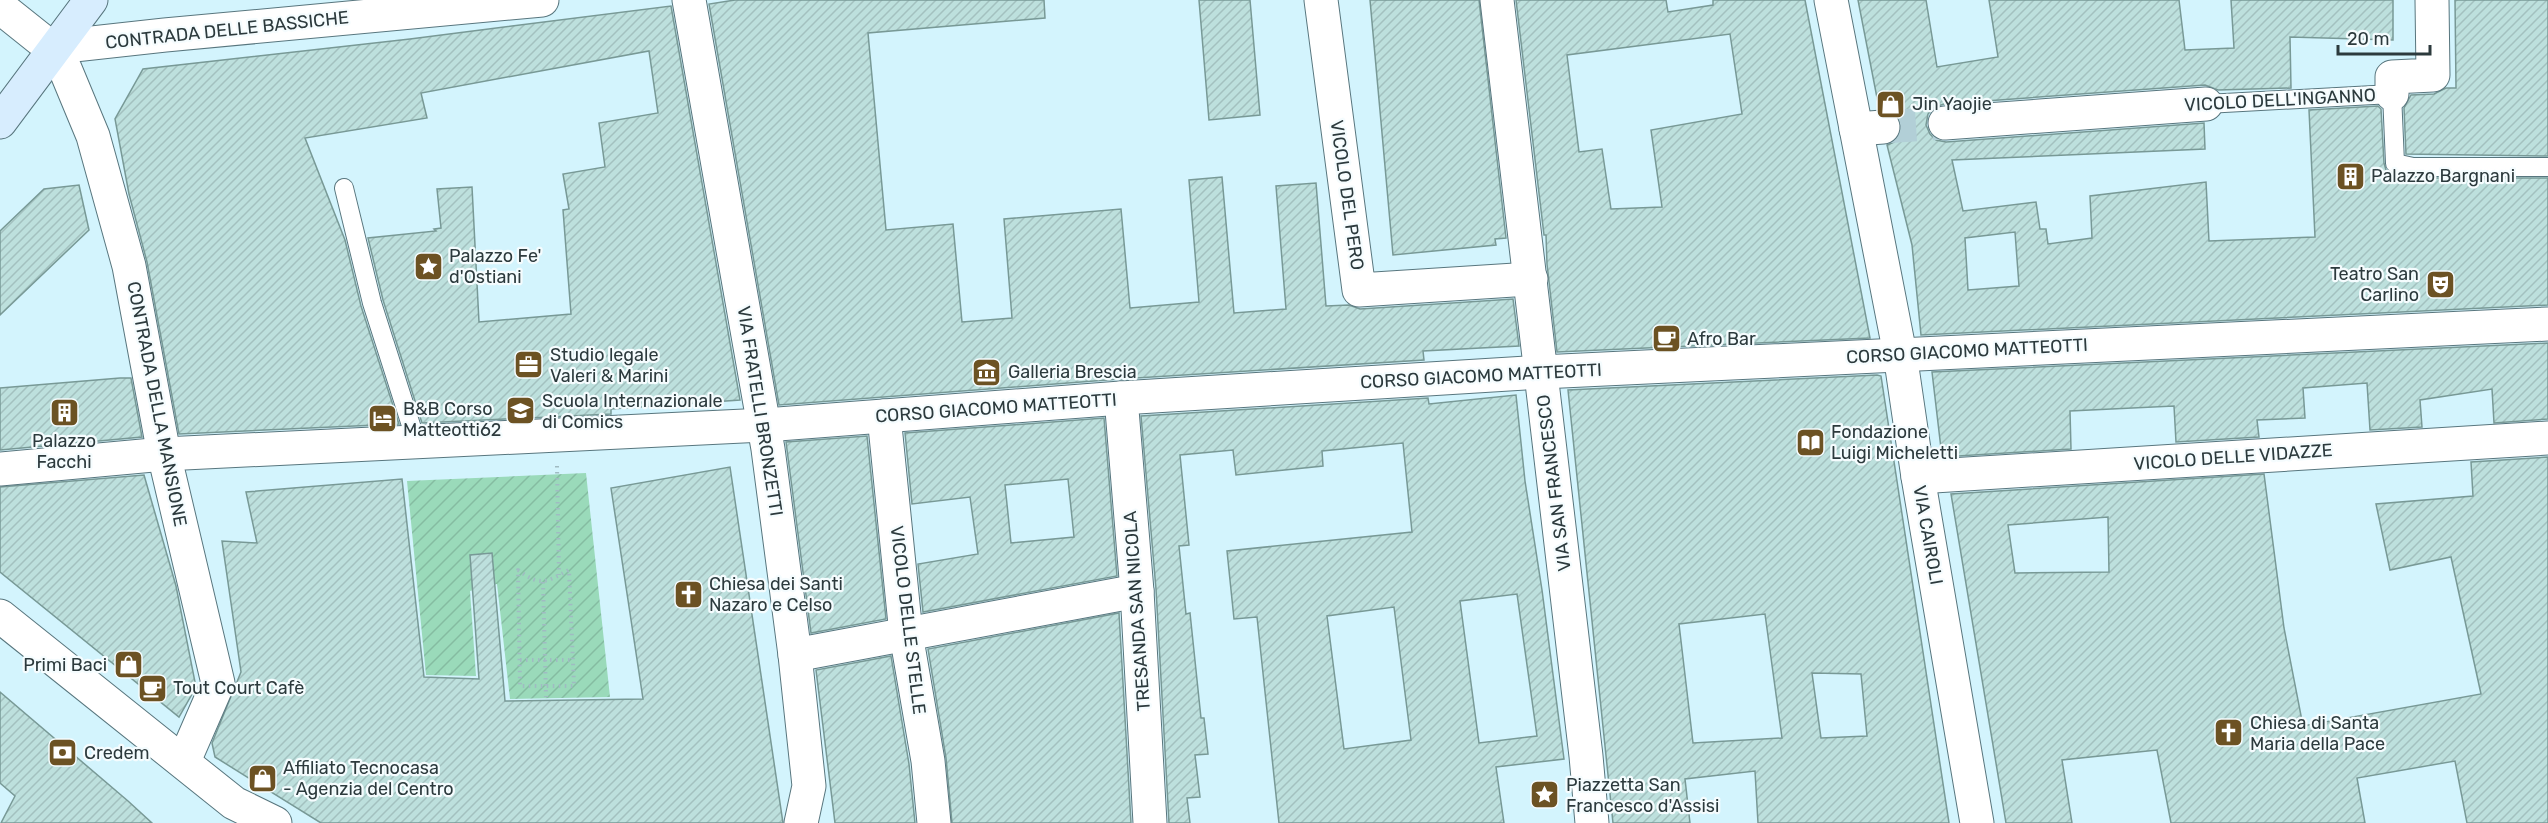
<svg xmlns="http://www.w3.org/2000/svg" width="2548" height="823" font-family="Rubik,sans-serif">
<defs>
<pattern id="garden-furrows" width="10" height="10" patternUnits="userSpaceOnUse" patternTransform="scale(1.5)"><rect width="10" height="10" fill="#9adaba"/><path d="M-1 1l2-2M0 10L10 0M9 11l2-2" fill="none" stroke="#85bca1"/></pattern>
<pattern id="building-hatch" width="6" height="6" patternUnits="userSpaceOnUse" patternTransform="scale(1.5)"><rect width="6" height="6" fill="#bde0dd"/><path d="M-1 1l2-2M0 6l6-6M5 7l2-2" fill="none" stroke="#a3c1bf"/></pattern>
</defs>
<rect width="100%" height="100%" fill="#d3f4fd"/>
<path fill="url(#garden-furrows)" d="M586,473L610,697L510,699L497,584L470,591L476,676L426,675L407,481Z"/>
<g fill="url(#building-hatch)" stroke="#789996" stroke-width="1.5" fill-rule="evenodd">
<path d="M735,0H1044L1045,18L868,33L886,230L953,224L962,322L1012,318L1004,219L1121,209L1130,308L1199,302L1189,180L1222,177L1234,313L1286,309L1276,186L1316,183L1326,306L1349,305L1360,309L1513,299L1519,346L1423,351L1424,360L1120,379L779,405L709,4Z"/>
<path d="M1199,0H1250L1260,115L1209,120Z"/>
<path d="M1370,0H1479L1506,238L1495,239L1496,245L1393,255Z"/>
<path d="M1516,0H1666L1668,12L1713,5V0H1805L1870,338L1557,352L1547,264L1546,235H1544ZM1730,34L1742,114L1651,130L1662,207L1611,209L1602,149L1579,152L1567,55Z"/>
<path d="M1858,0H1926L1937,67L1998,57L1989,0H2179L2185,50L2234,48L2231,0H2393V40L2290,37L2291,88L2218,90L2205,85L1944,104L1935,107L1928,114L1926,125L1930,134L1936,140L1946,142L2204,123L2205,149L1952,160L1963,211L2036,202L2040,229H2046L2048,244L2092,238L2090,196L2206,182L2209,241L2315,237L2309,110L2378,106L2381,109L2384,163L2386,170L2392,174L2413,178H2548V305L1921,335L1912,245L1887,145L1894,142L1900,136L1902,125L1898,116L1892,110L1879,108ZM2015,232L2019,286L1968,290L1965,238Z"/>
<path d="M2455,0H2548V156L2406,154L2404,108L2411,95L2434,94L2446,88H2456Z"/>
<path d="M671,6L740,400L611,409V414L422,423L383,300L368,238L436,231L434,229L441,228L437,189L472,187L479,322L571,314L563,210L569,209L563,174L605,167L599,123L658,113L649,51L421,93L427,118L305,138L345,240L361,306L399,424L179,434L147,262L129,194L115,119L143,69L410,39Z"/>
<path d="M79,185L89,230L0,315V231L44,189Z"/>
<path d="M2548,343V419L2494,423L2492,389L2420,400L2422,427L2370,430L2367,383L2303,388L2305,418L2257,420L2259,437L2176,442L2174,406L2070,411L2071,449L1942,457L1932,372Z"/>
<path d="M1877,375L1881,376L1949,823H1758L1755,771L1685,779L1690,823H1613L1568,390ZM1765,614L1782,738L1693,743L1679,624ZM1812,673L1861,674L1867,736L1821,738Z"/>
<path d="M120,378H131L142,437L0,450V388Z"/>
<path d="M1516,395L1525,481L1542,590L1564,759L1496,767L1504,823H1279L1257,617L1234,619L1227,551L1412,532L1403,443L1322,451L1323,466L1236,475L1233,450L1180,455L1189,545L1179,546L1186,614L1190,613L1201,718H1204L1208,754L1195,755L1200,797L1187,798L1190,823H1169L1156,589L1141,416L1428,398L1429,404ZM1517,594L1537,736L1479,743L1460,601ZM1394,607L1411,740L1344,749L1327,616Z"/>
<path d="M1104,418L1117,576L923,612L918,564L978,554L970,497L912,504L905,433ZM1068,479L1074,537L1011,543L1005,485Z"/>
<path d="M867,436L886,619L811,633L786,442Z"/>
<path d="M2548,457V823H2467L2455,761L2357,778L2365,823H2171L2157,750L2062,760L2072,823H2006L1951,494L2264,474L2284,628L2303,726L2481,694L2451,557L2390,570L2376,504L2473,496L2471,462ZM2108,517L2109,572L2015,573L2008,525Z"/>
<path d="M730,467L783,823H321L215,757L212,743L241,672L222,541L257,543L246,492L402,479L424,677L479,679L470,555L492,553L505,701L643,699L611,488Z"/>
<path d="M144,475L176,586L196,687L179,717L0,572V487Z"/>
<path d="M1119,613L1131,823H952L946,758L928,649Z"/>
<path d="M891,656L909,764L915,823H835L816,670Z"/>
<path d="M0,692L128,801L152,823H1L15,796L0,783Z"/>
</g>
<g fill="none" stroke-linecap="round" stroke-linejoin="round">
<path stroke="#b2cfd7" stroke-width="33" stroke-dasharray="33 16" stroke-linecap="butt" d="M1883,127L1945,123"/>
<defs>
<g id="service">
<path d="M2206,104L2392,94L2395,163L2413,167H2548"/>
<path d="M344,188L372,303L416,441"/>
</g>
<g id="minor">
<path d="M689,0L768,449L795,655L809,786L801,823"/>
<path d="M1321,0L1359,290L1531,279"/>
<path d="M1497,0L1586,756L1592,823"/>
<path d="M1831,0L1900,354L1918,477L1977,823"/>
<path d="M0,7L40,39"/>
<path d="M2392,94V77L2433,75L2432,0"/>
<path d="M1945,123L2206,104"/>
<path d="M1856,129L1883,127"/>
<path d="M1121,398L1137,591L1150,823"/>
<path d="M884,416L906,634L928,761L934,823"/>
<path d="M0,469L164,454L765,425L1121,398L1541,372L2548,324"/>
<path d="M1918,477L2548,438"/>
<path d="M0,616L234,803L275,823"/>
<path d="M795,655L1137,591"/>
<path d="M184,761L218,683L164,454L129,266L93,136L56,47L165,35L542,0"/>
</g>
<path id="secondary" d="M0,122L91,0"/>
</defs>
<use href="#service" stroke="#58767e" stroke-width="20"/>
<use href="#minor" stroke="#58767e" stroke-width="35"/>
<use href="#secondary" stroke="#58767e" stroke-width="35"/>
<g stroke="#a0bbc2" stroke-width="4" stroke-dasharray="1.5 4.5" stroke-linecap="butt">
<path d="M557,466L559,575"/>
<path d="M518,570C541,587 546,582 569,570L574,686H520Z"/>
<path d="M543,582L546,697"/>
<path d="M520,660H572"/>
</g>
<use href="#service" stroke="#fff" stroke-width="18"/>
<use href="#minor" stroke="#fff" stroke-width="33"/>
<use href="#secondary" stroke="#d7edfe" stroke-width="33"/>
</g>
<defs>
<symbol id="shop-square" viewBox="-11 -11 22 22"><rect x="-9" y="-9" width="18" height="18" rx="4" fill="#6c5223" stroke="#f5fcfe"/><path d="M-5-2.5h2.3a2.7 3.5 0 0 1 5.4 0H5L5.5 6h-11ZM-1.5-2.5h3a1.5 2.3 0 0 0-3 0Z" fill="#fff"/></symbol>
<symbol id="building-square" viewBox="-11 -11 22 22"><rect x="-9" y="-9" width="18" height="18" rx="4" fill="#6c5223" stroke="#f5fcfe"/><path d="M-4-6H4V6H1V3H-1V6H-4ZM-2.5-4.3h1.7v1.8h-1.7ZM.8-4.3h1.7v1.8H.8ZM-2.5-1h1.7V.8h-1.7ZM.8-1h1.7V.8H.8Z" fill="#fff"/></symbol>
<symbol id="sight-square" viewBox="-11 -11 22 22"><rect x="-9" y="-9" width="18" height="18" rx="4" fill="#6c5223" stroke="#f5fcfe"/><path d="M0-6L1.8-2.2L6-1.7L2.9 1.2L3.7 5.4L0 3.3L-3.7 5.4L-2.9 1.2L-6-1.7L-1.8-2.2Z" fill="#fff"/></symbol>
<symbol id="theatre-square" viewBox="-11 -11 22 22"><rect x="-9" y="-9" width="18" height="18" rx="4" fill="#6c5223" stroke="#f5fcfe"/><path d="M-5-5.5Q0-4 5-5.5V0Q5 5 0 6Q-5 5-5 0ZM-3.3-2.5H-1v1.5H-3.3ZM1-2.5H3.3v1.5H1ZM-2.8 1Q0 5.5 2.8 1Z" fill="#fff"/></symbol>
<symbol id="cafe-square" viewBox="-11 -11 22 22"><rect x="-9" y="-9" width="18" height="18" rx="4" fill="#6c5223" stroke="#f5fcfe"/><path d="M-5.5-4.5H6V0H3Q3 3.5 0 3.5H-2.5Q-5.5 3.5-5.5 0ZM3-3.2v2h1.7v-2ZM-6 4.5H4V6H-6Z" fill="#fff"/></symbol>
<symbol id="office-square" viewBox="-11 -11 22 22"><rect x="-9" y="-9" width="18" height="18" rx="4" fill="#6c5223" stroke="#f5fcfe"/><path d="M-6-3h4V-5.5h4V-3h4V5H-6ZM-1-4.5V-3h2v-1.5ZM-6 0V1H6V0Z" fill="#fff"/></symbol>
<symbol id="museum-square" viewBox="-11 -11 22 22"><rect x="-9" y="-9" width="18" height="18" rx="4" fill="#6c5223" stroke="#f5fcfe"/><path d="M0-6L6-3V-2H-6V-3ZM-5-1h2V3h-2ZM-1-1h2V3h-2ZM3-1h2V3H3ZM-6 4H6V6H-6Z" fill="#fff"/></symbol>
<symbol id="school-square" viewBox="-11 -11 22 22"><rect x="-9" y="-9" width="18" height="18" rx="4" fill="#6c5223" stroke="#f5fcfe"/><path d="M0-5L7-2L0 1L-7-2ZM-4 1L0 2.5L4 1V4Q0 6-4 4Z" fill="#fff"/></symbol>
<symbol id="hotel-square" viewBox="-11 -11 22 22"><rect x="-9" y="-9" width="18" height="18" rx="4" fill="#6c5223" stroke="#f5fcfe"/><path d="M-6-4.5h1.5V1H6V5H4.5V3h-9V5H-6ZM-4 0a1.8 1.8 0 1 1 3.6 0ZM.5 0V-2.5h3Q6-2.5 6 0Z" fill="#fff"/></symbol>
<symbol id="library-square" viewBox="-11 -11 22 22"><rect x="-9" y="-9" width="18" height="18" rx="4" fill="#6c5223" stroke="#f5fcfe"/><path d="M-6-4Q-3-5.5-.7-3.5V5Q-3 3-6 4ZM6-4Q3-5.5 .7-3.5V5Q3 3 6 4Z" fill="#fff"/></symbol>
<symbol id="church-square" viewBox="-11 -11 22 22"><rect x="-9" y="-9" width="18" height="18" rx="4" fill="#6c5223" stroke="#f5fcfe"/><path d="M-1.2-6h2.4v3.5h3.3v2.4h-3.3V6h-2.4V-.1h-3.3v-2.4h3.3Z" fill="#fff"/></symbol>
<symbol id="bank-square" viewBox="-11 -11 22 22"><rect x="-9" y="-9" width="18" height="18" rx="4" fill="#6c5223" stroke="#f5fcfe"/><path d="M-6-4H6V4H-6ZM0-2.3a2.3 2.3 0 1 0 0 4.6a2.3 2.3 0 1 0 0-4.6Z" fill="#fff"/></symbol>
</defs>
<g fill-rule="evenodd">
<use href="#shop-square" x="1874" y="88" width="33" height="33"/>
<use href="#building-square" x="2334" y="160" width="33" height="33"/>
<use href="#sight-square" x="412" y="250" width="33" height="33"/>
<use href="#theatre-square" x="2424" y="268" width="33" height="33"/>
<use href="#cafe-square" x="1650" y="322" width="33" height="33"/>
<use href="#office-square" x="512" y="348" width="33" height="33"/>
<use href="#museum-square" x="970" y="356" width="33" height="33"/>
<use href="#school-square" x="504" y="394" width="33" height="33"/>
<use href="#building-square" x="48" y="396" width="33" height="33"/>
<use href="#hotel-square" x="366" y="402" width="33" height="33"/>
<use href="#library-square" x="1794" y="426" width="33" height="33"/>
<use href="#church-square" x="672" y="578" width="33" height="33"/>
<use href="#shop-square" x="112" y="648" width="33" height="33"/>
<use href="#cafe-square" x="136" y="672" width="33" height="33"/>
<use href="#church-square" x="2212" y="716" width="33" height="33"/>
<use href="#bank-square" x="46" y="736" width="33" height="33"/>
<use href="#shop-square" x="246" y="762" width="33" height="33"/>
<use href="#sight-square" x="1528" y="778" width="33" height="33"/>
</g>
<g text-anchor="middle" stroke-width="4.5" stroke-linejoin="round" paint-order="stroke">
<g font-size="18" fill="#2c3a3d" stroke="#f5fcfe">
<text transform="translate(227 30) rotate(-6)" y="6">CONTRADA DELLE BASSICHE</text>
<text transform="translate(2280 100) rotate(-3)" y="6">VICOLO DELL'INGANNO</text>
<text transform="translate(1347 195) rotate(82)" y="6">VICOLO DEL PERO</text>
<text transform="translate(1967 351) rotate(-3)" y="6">CORSO GIACOMO MATTEOTTI</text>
<text transform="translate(1481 376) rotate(-3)" y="6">CORSO GIACOMO MATTEOTTI</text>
<text transform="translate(157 404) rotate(79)" y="6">CONTRADA DELLA MANSIONE</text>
<text transform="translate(996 408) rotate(-4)" y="6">CORSO GIACOMO MATTEOTTI</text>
<text transform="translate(760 411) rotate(81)" y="6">VIA FRATELLI BRONZETTI</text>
<text transform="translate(2233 457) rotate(-4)" y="6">VICOLO DELLE VIDAZZE</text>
<text transform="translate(1554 483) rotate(-97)" y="6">VIA SAN FRANCESCO</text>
<text transform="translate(1928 535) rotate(80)" y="6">VIA CAIROLI</text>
<text transform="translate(1137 611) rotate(-94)" y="6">TRESANDA SAN NICOLA</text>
<text transform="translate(908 620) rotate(83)" y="6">VICOLO DELLE STELLE</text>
</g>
<g font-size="18" fill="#2c3a3d" stroke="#f5fcfe" text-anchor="start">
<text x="1912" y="110">Jin Yaojie</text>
<text x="2371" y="182">Palazzo Bargnani</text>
<text x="449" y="262">Palazzo Fe'<tspan x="449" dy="21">d'Ostiani</tspan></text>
<text x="2419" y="280" text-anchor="end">Teatro San<tspan x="2419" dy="21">Carlino</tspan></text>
<text x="1687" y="345">Afro Bar</text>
<text x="550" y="361">Studio legale<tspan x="550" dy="21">Valeri &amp; Marini</tspan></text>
<text x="1008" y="378">Galleria Brescia</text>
<text x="542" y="407">Scuola Internazionale<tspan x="542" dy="21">di Comics</tspan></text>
<text x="403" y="415">B&amp;B Corso<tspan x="403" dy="21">Matteotti62</tspan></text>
<text x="1831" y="438">Fondazione<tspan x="1831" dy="21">Luigi Micheletti</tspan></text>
<text x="64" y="447" text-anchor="middle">Palazzo<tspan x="64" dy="21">Facchi</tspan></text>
<text x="709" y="590">Chiesa dei Santi<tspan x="709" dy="21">Nazaro e Celso</tspan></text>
<text x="107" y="671" text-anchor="end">Primi Baci</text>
<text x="173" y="694">Tout Court Cafè</text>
<text x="2250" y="729">Chiesa di Santa<tspan x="2250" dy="21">Maria della Pace</tspan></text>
<text x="84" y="759">Credem</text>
<text x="283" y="774">Affiliato Tecnocasa<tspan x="283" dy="21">- Agenzia del Centro</tspan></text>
<text x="1566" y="791">Piazzetta San<tspan x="1566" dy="21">Francesco d'Assisi</tspan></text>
</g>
</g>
<path d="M2338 45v9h92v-9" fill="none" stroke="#2c3a3d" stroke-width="3"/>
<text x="2347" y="45" font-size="18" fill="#2c3a3d" stroke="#f5fcfe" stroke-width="4.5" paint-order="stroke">20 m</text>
</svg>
